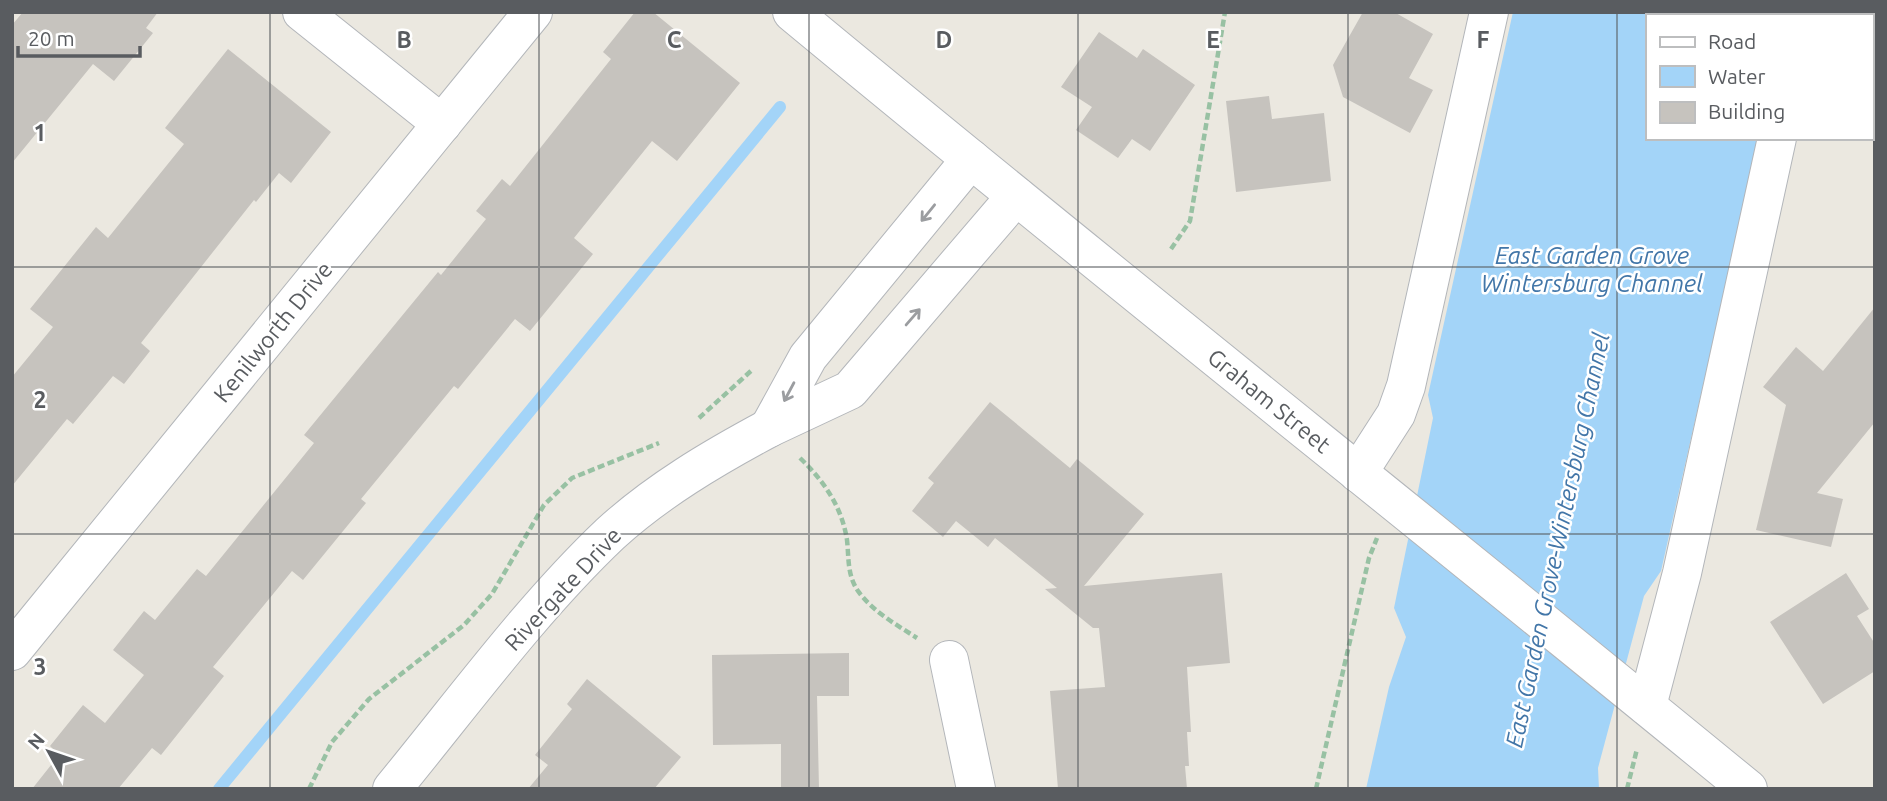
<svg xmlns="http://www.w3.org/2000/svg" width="1887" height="801" font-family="Ubuntu,sans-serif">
<rect width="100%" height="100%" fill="#ebe8e0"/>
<path fill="#a3d4f8" d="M1513,12H1787V16H1647V138H1759L1661,571L1644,596L1598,768L1599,789H1366L1389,687L1406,637L1394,608L1433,418L1428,395Z"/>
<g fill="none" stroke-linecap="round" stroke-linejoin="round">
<path stroke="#a3d4f8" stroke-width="12" d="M219,789L780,107"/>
</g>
<g fill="#c6c3be">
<path d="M23,12H158L146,28L153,33L114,81L93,64L12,163V25Z"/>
<path d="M635,12H653L740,83L677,161L652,141L574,238L593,254L530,331L515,319L458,389L454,386L361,499L366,503L303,580L292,571L213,667L224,676L161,755L152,748L118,789H32L59,755L50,746L83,705L105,723L144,675L113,650L144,611L155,620L197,569L206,576L314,443L304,435L438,272L441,275L486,219L476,211L502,179L510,186L611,59L603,52Z"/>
<path d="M1363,12H1394L1433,34L1409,78L1433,90L1410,133L1343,97L1333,65Z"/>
<path d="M1099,32L1137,58L1143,49L1195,85L1150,151L1132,139L1118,158L1076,130L1092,107L1061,87Z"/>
<path d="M228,49L331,132L291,183L279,173L256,202L254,200L141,343L150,351L124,384L113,376L73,424L67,419L12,486V377L53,327L30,309L96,227L108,238L184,144L165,128Z"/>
<path d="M1269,96L1272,119L1324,113L1331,181L1236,192L1226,101Z"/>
<path d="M1875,307V422L1817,493L1843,499L1831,547L1756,530L1786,405L1763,387L1796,347L1823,371Z"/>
<path d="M990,402L1070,468L1077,459L1144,514L1084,586L1222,573L1230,663L1187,667L1191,732H1187L1189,766H1185L1187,789H1058L1050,691L1105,687L1099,628H1093L1045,589L1057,588L995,538L988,547L956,521L943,537L912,511L934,483L928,478Z"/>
<path d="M1846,573L1869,609L1857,616L1875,644V671L1823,704L1770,622Z"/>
<path d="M849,653V696H817L819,789H781V744L713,745L712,655Z"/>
<path d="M587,679L681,757L654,789H528L548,765L535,755L572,709L567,704Z"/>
</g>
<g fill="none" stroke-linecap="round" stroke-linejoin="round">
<defs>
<g id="minor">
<path d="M302,12L442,124"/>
<path d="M792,12C1108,274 1430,528 1748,789"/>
<path d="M1803,16L1804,12"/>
<path d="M971,159L808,357L769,428L850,390L1016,196"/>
<path d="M1358,473L1396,414L1406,386L1489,12"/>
<path d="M12,651L533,12"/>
<path d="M949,660L976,789"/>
<path d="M1647,706L1682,573L1777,138"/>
<path d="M392,789C462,704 531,609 610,534C657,491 713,458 769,428"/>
</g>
</defs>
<use href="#minor" stroke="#b3b6ba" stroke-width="40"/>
<g stroke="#98c1a3" stroke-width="4.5" stroke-dasharray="7 3.5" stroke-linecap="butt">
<path d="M1171,249L1190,221L1225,12"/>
<path d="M699,418L752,370"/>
<path d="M800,458C824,481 842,507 847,540C849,558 847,575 858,591C872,611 897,625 917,638"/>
<path d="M309,789L332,742L369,699L464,625L492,594L544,505L572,478L659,443"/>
<path d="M1316,789L1369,558L1377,538"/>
<path d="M1627,789L1637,749"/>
</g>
<use href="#minor" stroke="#fff" stroke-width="38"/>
</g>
<defs><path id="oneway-shaft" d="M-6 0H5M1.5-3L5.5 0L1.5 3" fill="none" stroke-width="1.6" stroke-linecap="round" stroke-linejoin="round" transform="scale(1.75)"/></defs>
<g stroke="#9b9da0">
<use href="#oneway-shaft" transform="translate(928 213) rotate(129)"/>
<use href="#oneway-shaft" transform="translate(913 317) rotate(-49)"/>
<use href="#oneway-shaft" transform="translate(789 392) rotate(118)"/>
</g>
<path fill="none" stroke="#595c60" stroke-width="2" stroke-opacity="0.55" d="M270,12V789M539,12V789M809,12V789M1078,12V789M1348,12V789M1617,12V789M12,267H1875M12,534H1875"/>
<g text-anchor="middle" stroke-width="5" stroke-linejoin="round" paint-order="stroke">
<g font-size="23" fill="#595c60" stroke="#fff">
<text transform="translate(273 332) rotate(-51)" y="8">Kenilworth Drive</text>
<text transform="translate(1269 401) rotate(39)" y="8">Graham Street</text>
<text transform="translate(563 589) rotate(-47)" y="8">Rivergate Drive</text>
</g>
<g font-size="24" font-style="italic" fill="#4276a8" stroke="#fff">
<text x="1592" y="264">East Garden Grove<tspan x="1592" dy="28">Wintersburg Channel</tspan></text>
<text transform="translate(1558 540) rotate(-78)" y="8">East Garden Grove-Wintersburg Channel</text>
</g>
</g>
<g font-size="23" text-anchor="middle" font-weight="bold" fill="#595c60" stroke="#fff" stroke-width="5" stroke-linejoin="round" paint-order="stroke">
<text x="404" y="48">B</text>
<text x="674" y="48">C</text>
<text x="944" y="48">D</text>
<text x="1213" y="48">E</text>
<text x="1483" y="48">F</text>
<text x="40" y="141">1</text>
<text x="40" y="408">2</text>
<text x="40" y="675">3</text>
</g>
<rect width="1887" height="801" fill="none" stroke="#595c60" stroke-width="28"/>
<rect x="1646" y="14" width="228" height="126" fill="#ffffff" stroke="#bdbebf" stroke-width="2"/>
<rect x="1660" y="37" width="35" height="10" fill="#ffffff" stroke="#bdbebf" stroke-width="2"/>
<text x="1708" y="49" font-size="21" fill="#595c60">Road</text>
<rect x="1660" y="66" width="35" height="21" fill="#a3d4f8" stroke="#bdbebf" stroke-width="2"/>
<text x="1708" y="84" font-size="21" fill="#595c60">Water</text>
<rect x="1660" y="102" width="35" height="21" fill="#c6c3be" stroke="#bdbebf" stroke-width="2"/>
<text x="1708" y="119" font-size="21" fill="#595c60">Building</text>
<g transform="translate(49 752) rotate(310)" stroke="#ffffff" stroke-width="5" paint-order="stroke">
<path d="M0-5L12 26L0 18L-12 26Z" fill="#595c60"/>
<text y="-10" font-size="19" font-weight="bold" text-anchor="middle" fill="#595c60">N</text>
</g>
<path d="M18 46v10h122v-10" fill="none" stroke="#595c60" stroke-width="3.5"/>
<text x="28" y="46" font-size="21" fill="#595c60" stroke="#ffffff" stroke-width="5" paint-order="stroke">20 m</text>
</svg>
